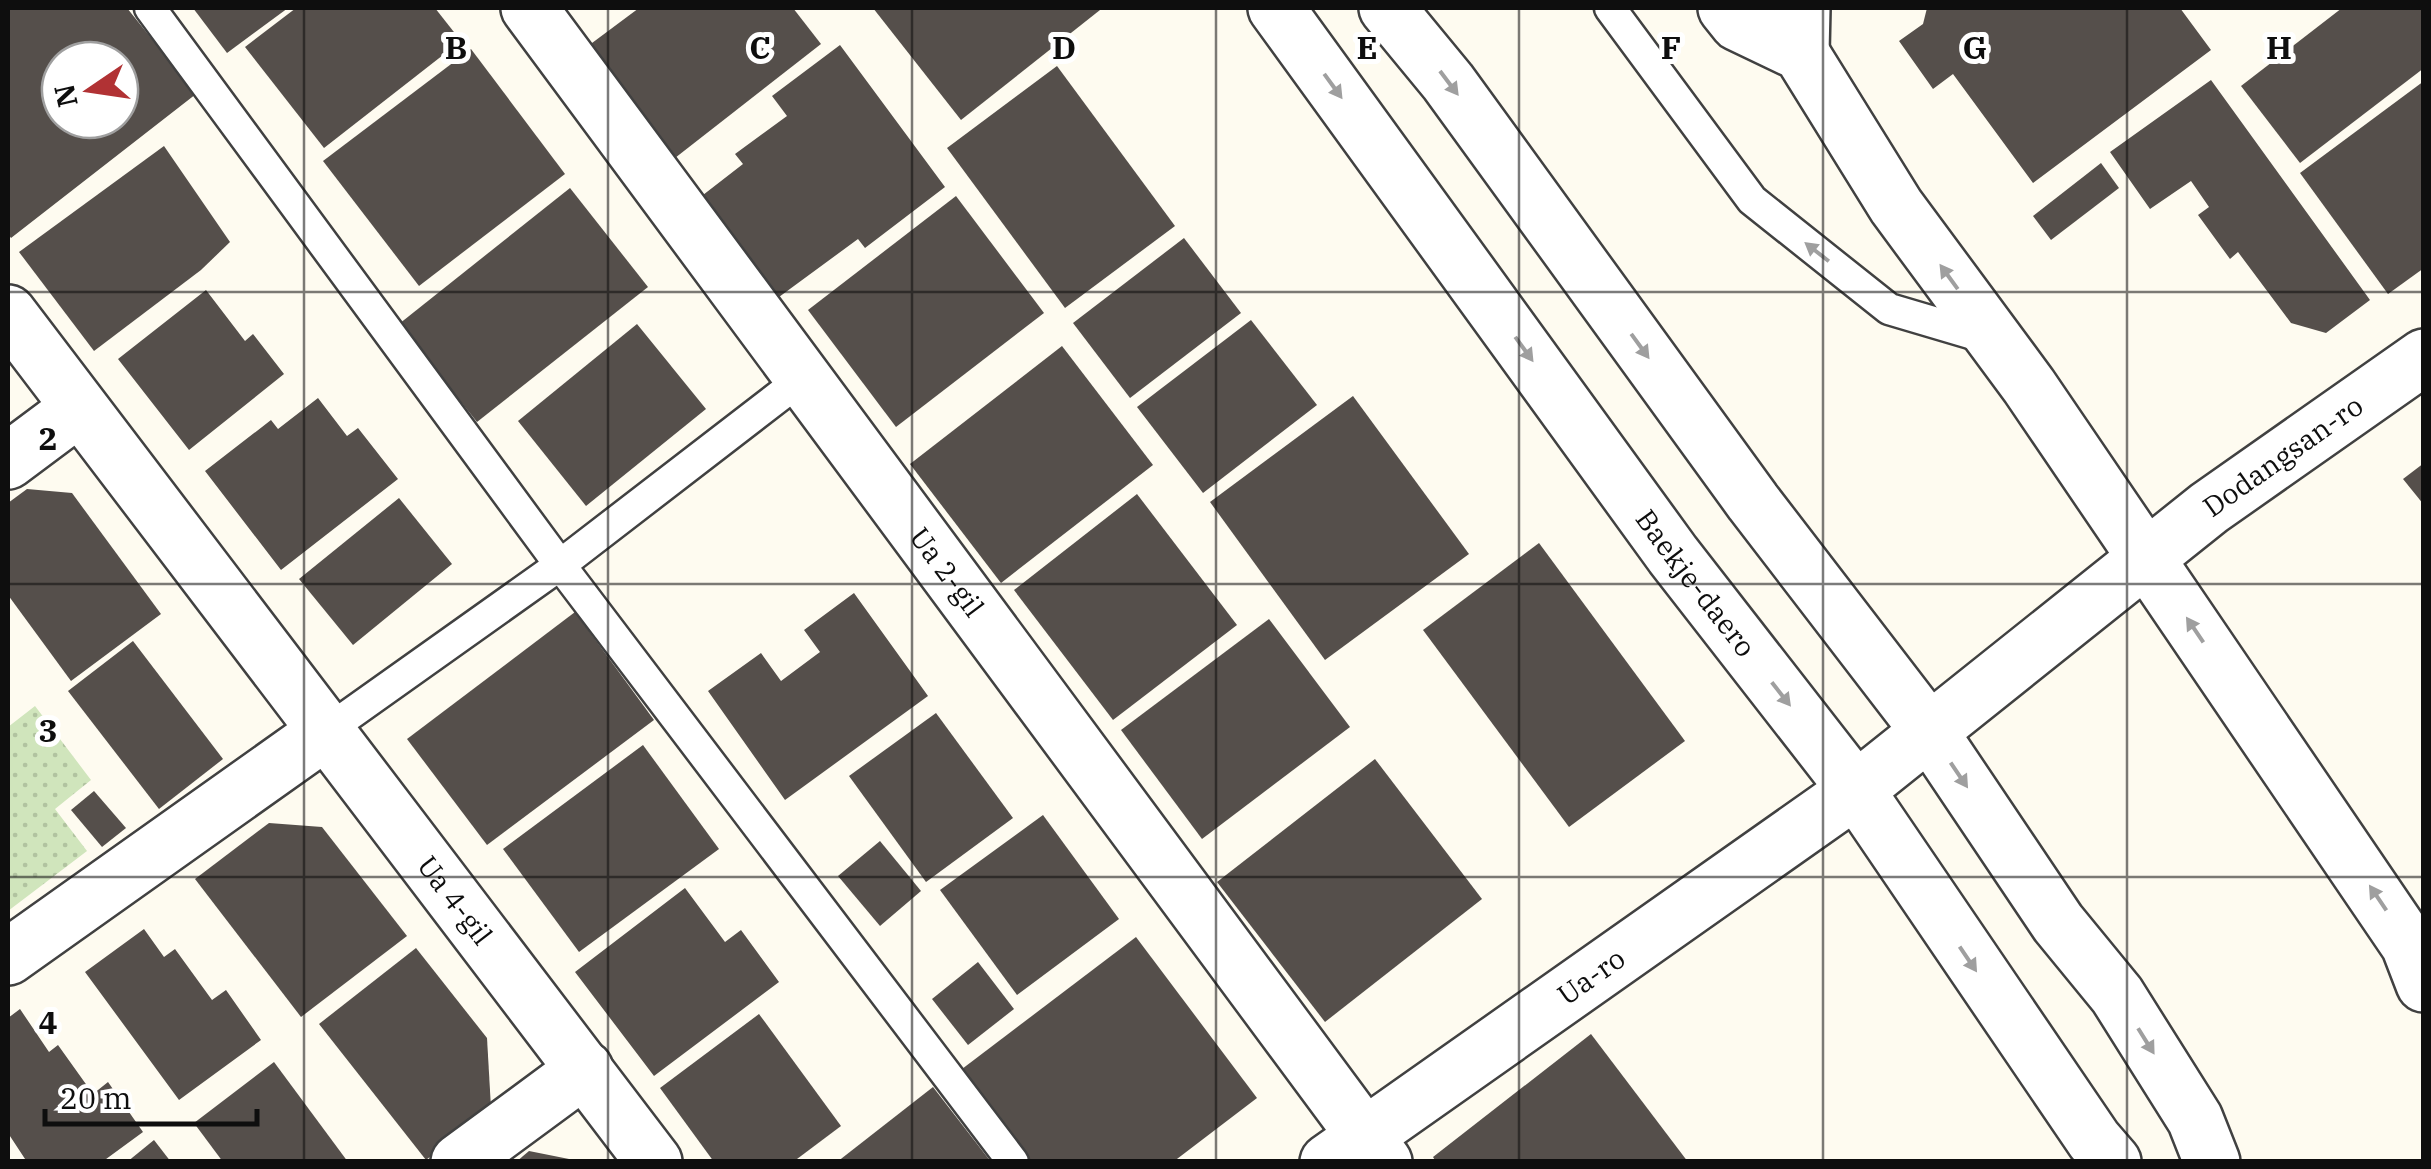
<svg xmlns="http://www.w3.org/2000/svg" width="2431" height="1169" font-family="'IBM Plex Serif',serif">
<defs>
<pattern id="garden-dots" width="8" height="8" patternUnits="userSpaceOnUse" patternTransform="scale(2.5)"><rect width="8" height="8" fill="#d0e5bc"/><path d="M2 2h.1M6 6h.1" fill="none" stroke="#b1c3a0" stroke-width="1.8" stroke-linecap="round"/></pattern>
</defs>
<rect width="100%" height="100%" fill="#fefbf0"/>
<path fill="url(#garden-dots)" d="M35,706L91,780L55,809L87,851L8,911V727Z"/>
<g fill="#554f4b" fill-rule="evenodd">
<path d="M8,8H127L196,94L11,238L8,234ZM60,60H120V120H60Z"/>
<path d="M193,8H288L227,53Z"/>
<path d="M296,8H435L461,41L324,148L245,47Z"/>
<path d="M639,8H793L821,44L675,158L588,46Z"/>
<path d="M873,8H1098L1100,10L961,120Z"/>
<path d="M1927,8H2180L2211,50L2033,183L1953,74L1933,89L1899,41L1923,24Z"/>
<path d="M2342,8H2424V68L2300,163L2241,86Z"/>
<path d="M840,45L945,187L865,248L858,239L779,297L703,195L743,164L735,154L787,116L772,96Z"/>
<path d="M471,49L565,174L419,286L323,161Z"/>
<path d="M1057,66L1175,226L1065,308L947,148Z"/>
<path d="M2211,80L2370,300L2326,333L2291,323L2238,252L2230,259L2198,215L2209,207L2191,181L2150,209L2110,152Z"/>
<path d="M2424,81V268L2388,294L2300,173Z"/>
<path d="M164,146L230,242L201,270L94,351L19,252Z"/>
<path d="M2101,163L2119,188L2051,240L2033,216Z"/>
<path d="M570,188L648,287L477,422L399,324Z"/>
<path d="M956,196L1044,313L896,427L808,310Z"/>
<path d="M1184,238L1241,313L1130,398L1073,323Z"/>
<path d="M206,290L245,341L253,334L284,374L189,450L118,359Z"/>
<path d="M1251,320L1317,405L1203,493L1137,407Z"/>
<path d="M637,324L706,409L586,506L518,421Z"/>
<path d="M1062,346L1153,465L1001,583L910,464Z"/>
<path d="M1353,396L1469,554L1325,660L1210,502Z"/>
<path d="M318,398L347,436L358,428L398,479L281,570L205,471L271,420L278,429Z"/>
<path d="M2424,463V505L2403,479Z"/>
<path d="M27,489L72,493L161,614L71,681L8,595V503Z"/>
<path d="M1137,494L1237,625L1113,720L1014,590Z"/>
<path d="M399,498L452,564L353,645L299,579Z"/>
<path d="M1539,543L1685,741L1569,827L1423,630Z"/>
<path d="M854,593L928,696L785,800L708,691L761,653L781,681L820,652L804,630Z"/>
<path d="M575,612L654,720L487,845L407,739Z"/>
<path d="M1269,619L1350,727L1202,839L1121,730Z"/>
<path d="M133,641L223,759L159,809L68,691Z"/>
<path d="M936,713L1013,818L926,882L849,776Z"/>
<path d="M643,745L719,849L579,952L503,849Z"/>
<path d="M1375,759L1482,899L1325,1022L1217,882Z"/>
<path d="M94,791L126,828L102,847L71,810Z"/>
<path d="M1043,815L1119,919L1017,995L940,890Z"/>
<path d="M269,823L322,827L407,936L301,1017L195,879Z"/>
<path d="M880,841L921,891L880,926L838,876Z"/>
<path d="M685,888L725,942L741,930L779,982L654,1076L575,972Z"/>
<path d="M144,929L164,957L175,949L212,1000L226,990L261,1040L179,1100L85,972Z"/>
<path d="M1136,937L1257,1098L1173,1162H1032L962,1069Z"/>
<path d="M416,948L487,1038L491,1108L426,1160L319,1024Z"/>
<path d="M978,962L1014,1009L968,1045L932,999Z"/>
<path d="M20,1009L49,1052L58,1045L93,1094L108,1082L143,1132L102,1162H27L8,1133V1018Z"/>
<path d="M759,1014L841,1126L793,1162H714L660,1088Z"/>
<path d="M1591,1034L1688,1162H1436L1433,1157Z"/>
<path d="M274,1062L348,1162H223L194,1123Z"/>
<path d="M933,1087L991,1162H837Z"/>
<path d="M154,1140L171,1162H127Z"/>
<path d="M529,1151L574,1160V1162H516Z"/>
</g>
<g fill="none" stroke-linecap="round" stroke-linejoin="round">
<defs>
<g id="service">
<path d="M150,8L560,565L1013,1162"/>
<path d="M1610,8L1752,200L1889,309L1987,338"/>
<path d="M325,732L560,565L804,377"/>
</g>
<g id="minor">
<path id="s1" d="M529,8L1384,1162"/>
<path id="s2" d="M1276,8L1673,555L1856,790L2094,1140L2113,1162"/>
<path d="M1801,53L1802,8"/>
<path id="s3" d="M8,313L654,1162"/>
<path d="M8,461L79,408"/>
<path d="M8,957L325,732"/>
<path d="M459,1162L585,1069"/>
<path id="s4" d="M1328,1162L1856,790L2209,508L2424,357"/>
</g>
<g id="tertiary">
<path d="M1387,8L1448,82L1753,502L1929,731L2058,923L2117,995L2195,1119L2212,1162"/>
<path d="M1726,8L1738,23L1801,53L1896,206L2029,386L2409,945L2424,984"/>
</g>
</defs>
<use href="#service" stroke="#414141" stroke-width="35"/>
<use href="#minor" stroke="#414141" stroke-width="60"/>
<use href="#tertiary" stroke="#414141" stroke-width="60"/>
<use href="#service" stroke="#fff" stroke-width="30"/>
<use href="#minor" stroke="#fff" stroke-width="55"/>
<use href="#tertiary" stroke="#fff" stroke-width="55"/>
</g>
<defs><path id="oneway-solid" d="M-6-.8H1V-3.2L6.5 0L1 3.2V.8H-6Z" transform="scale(2.5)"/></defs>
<g fill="#9f9f9f">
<use href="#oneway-solid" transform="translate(1449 83) rotate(53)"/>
<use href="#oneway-solid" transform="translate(1333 86) rotate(54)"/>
<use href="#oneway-solid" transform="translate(1817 252) rotate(-142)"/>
<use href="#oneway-solid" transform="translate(1949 277) rotate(-126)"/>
<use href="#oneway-solid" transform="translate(1640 346) rotate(54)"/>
<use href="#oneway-solid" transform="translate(1524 349) rotate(54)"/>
<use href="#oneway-solid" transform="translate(2195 630) rotate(-124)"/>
<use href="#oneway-solid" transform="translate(1781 694) rotate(52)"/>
<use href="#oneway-solid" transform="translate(1959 775) rotate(56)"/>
<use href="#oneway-solid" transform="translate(2378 898) rotate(-124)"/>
<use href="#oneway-solid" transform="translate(1968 959) rotate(56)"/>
<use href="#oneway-solid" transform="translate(2146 1041) rotate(58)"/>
</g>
<path fill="none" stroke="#0e0e0e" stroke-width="2.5" stroke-opacity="0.55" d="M304,8V1162M608,8V1162M912,8V1162M1216,8V1162M1519,8V1162M1823,8V1162M2127,8V1162M8,292H2424M8,584H2424M8,877H2424"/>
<g text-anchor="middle" stroke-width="10" stroke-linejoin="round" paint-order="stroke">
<g font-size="28" fill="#0e0e0e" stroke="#fff">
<text dy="10" stroke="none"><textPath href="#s4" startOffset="1188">Dodangsan-ro</textPath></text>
<text dy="10" stroke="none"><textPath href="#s1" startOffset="702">Ua 2-gil</textPath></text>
<text dy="10" stroke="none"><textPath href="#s2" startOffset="712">Baekje-daero</textPath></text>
<text dy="10" stroke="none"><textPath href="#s3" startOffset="738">Ua 4-gil</textPath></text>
<text dy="10" stroke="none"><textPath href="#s4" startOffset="322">Ua-ro</textPath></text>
</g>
</g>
<g font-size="32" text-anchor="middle" font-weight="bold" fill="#0e0e0e" stroke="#fff" stroke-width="10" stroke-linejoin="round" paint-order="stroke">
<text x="456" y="59">B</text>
<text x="760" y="59">C</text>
<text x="1064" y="59">D</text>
<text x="1367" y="59">E</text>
<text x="1671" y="59">F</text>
<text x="1975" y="59">G</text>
<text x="2279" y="59">H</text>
<text x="48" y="450">2</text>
<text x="48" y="742">3</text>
<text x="48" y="1034">4</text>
</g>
<rect width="2431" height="1169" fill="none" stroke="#0e0e0e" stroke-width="20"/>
<g transform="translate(90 90) rotate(257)"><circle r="48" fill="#ffffff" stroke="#9f9f9f" stroke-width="2.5"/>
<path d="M0-8L18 38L0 25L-18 38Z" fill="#b13234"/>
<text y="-15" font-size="28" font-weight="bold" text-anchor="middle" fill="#0e0e0e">N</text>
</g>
<path d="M45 1109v15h212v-15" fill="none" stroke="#0e0e0e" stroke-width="5"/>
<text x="60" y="1109" font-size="30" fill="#0e0e0e" stroke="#ffffff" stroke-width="8" paint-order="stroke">20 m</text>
</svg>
